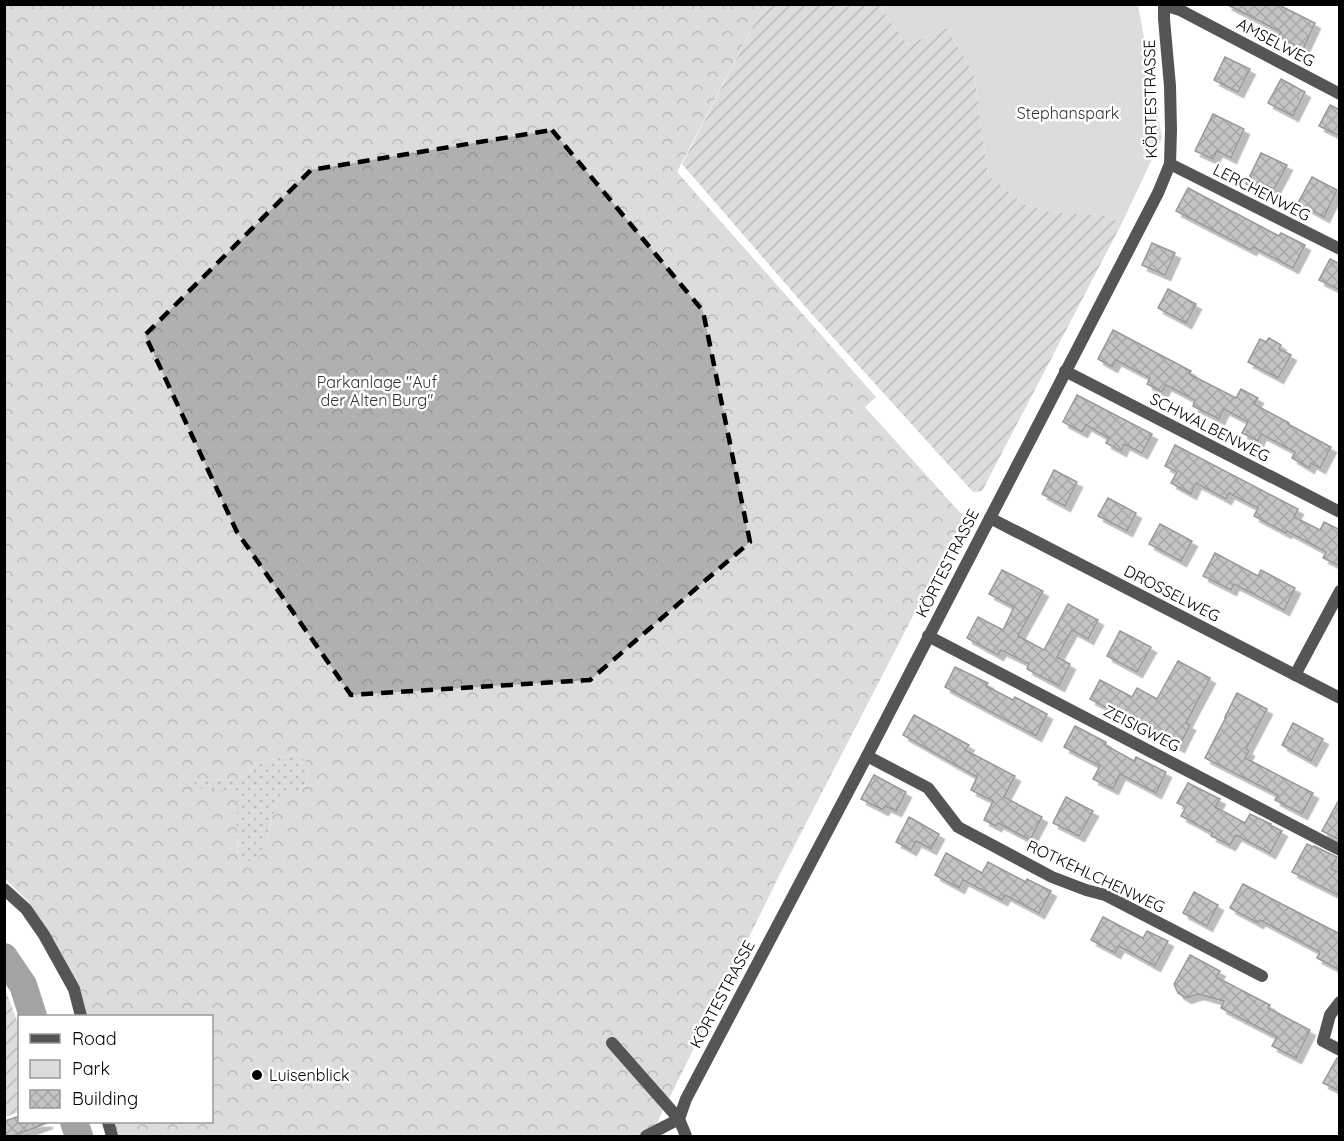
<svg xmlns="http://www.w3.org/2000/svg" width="1344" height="1141" font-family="Quicksand,sans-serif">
<defs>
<pattern id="grass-dots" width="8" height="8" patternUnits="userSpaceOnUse" patternTransform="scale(1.5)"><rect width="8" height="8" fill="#dcdcdc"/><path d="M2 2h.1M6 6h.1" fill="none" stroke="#bbb" stroke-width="1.8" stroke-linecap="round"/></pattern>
<pattern id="forest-crowns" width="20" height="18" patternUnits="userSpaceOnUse" patternTransform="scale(1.5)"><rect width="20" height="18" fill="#dcdcdc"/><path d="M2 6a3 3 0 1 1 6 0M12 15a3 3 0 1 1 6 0" fill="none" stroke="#bbb"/></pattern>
<pattern id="garden-furrows" width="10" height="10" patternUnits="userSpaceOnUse" patternTransform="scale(1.5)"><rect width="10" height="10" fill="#dcdcdc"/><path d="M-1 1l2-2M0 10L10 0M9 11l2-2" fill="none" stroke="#bbb"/></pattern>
<pattern id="building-cross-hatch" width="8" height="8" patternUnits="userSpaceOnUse" patternTransform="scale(1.5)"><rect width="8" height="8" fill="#c4c4c4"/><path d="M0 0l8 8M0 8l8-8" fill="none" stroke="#a7a7a7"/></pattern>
<filter id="shadow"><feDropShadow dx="5.5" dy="5.5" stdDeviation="0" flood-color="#0004"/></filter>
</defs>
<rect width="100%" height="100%" fill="#fff"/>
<path fill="url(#grass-dots)" d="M297,754L308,763C309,775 308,783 300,793L286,795L272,818L266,842L256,861H243L238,857L237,828L194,788L195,779L238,780L258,763Z"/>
<path fill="url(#forest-crowns)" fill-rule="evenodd" d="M4,5H764L677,172L876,397L865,407L964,517L782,870L657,1123L666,1136H116L112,1122H212V1016H86L53,940L28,901L5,879ZM297,754L308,763C309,775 308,783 300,793L286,795L277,799L266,842L256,861H243L238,857L237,828L238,793L195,788V779L238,780L258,763Z"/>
<path fill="#dcdcdc" d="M879,5H1138L1162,138L1122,223L1103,215L1049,212L1024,204L988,175L974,74L947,28L907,45Z"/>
<g fill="url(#garden-furrows)">
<path d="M764,5H879L907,45L947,28L974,74L988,175L1024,204L1049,212L1103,215L1122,223L982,491L973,492L810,312L682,164Z"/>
<path d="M5,989L19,1026V1112L5,1117Z"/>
</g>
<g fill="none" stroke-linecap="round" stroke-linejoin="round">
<g stroke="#a3a3a3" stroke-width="28">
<path d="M4,957L23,985L33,1016"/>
<path d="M74,1122L79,1136"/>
</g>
</g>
<g fill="url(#building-cross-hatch)" stroke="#999" stroke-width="1.5" filter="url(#shadow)">
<path d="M1226,4H1277L1315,23L1303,49L1278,37L1281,32Z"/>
<path d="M1225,57L1250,69L1238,92L1214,80Z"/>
<path d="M1281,79L1305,92L1293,116L1268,103Z"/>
<path d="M1330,105L1340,110V136L1319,126Z"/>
<path d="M1213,114L1244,129L1231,158L1217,151L1213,159L1195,151Z"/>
<path d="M1261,153L1287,165L1274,189L1265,185L1262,191L1246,184Z"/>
<path d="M1312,177L1337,190L1324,217L1298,203Z"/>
<path d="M1188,188L1279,236L1281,233L1305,245L1293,268L1253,247L1251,250L1176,211Z"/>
<path d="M1152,243L1175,253L1165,275L1142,265Z"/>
<path d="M1330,259L1340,264V290L1319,280Z"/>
<path d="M1168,289L1196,304L1186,323L1158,308Z"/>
<path d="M1113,330L1191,371L1189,374L1236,398L1241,389L1258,398L1254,404L1289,423L1288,424L1331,447L1320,468L1311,463L1309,468L1292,458L1295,452L1261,434L1258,441L1242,433L1248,422L1224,409L1219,419L1193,406L1195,400L1166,385L1162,392L1147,384L1150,378L1116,360L1112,367L1098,359Z"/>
<path d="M1269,338L1281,345L1279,349L1291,355L1278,378L1248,362L1260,339L1266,342Z"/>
<path d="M1077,395L1152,434L1142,453L1124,444L1121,451L1106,443L1109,438L1086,425L1082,432L1063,422Z"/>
<path d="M1175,445L1298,509L1294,517L1320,530L1324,522L1338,529L1340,525V566L1323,558L1326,552L1287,531L1286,533L1254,516L1258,508L1229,493L1226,499L1196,483L1191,494L1171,483L1177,472L1165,466Z"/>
<path d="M1054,470L1077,482L1065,506L1042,494Z"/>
<path d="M1108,498L1136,513L1127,531L1098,516Z"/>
<path d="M1160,524L1192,541L1181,561L1149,544Z"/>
<path d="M1215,553L1258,576L1261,570L1295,588L1284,610L1234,584L1231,590L1203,576Z"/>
<path d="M1002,570L1043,591L1018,636L1044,650L1068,604L1098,620L1088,639L1072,630L1057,657L1070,664L1059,686L1027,669L1029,664L1001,650L998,655L967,638L978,617L1003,630L1014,607L989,594Z"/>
<path d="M1120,631L1151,647L1137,672L1107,656Z"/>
<path d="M1178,661L1210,678L1186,723L1190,725L1179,747L1090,699L1100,680L1132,697L1137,688L1157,699Z"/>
<path d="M955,667L988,683L986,686L1013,700L1015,697L1047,714L1036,736L945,687Z"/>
<path d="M1237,693L1267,709L1246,749L1249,751L1245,758L1313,793L1302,814L1275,800L1278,795L1205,758L1226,717H1225Z"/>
<path d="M914,715L969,745L965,750L1015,776L1004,797L1042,817L1030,840L998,823L996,826L984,820L993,801L971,790L977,777L903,735Z"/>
<path d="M1293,723L1323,739L1311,761L1282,745Z"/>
<path d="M1075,726L1106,742L1105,745L1134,761L1136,757L1166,772L1156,793L1120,774L1113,789L1093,779L1100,766L1064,747Z"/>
<path d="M874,775L906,792L896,811L885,806L883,810L861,799Z"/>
<path d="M1188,783L1220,799L1215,807L1245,823L1250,814L1271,824L1270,825L1282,831L1270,853L1236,835L1230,845L1211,836L1213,833L1181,816L1186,807L1177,803Z"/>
<path d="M1066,797L1093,811L1079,836L1053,823Z"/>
<path d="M1340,798V840L1322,831Z"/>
<path d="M909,817L939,834L931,849L916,841L911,850L896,842Z"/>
<path d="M1307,844L1313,847L1314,846L1337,857L1331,869L1340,873V896L1292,872Z"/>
<path d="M946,853L982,873L988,862L1026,882L1027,879L1051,891L1039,913L1005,895L1002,900L963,880L959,888L935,875Z"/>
<path d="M1243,884L1340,934V970L1317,958L1320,952L1260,920L1258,923L1230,908Z"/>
<path d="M1194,892L1218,905L1207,926L1183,913Z"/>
<path d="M1103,917L1143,938L1147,931L1168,941L1155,966L1119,946L1115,953L1091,940Z"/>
<path d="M1190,955L1220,971L1216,977L1270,1005L1268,1008L1310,1030L1296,1058L1272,1046L1277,1037L1221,1008L1224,1001L1198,994L1186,998L1178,993L1174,984Z"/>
<path d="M1337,1058H1340V1091L1323,1083Z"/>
<path d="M20,1116V1122H47V1123L10,1137H4V1121Z"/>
</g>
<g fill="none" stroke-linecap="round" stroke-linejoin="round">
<g stroke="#555" stroke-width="12">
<path d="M1164,5L1180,10L1340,94"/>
<path d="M1170,164L1340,249"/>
<path d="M1065,371L1340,512"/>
<path d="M990,518L1340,698"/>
<path d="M928,636L1340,850"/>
<path d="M1295,675L1340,591"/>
<path d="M867,756L928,788L958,827L1052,877L1086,890L1105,895L1262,976"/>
<path d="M4,889L26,909L44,935L74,989L81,1016"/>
<path d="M1340,1002L1330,1015L1323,1041L1340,1050"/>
<path d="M612,1043L679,1119L686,1136"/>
<path d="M108,1122L112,1136"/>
<path d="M646,1136L679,1119L686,1099L867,756L1158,193L1170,164L1171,130L1170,86L1164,19V4"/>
</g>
</g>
<path fill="#000" fill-opacity="0.2" stroke="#000" stroke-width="4.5" stroke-dasharray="12 8" stroke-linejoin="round" d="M552,130L703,311L750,542L590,680L351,695L237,532L145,335L311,170Z"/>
<circle fill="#000" stroke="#fff" stroke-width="2" cx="257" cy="1075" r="6"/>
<g text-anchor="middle" stroke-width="5" stroke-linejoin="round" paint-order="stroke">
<g font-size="16" fill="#000" stroke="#fff">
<text transform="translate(1276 42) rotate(28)" y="6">AMSELWEG</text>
<text transform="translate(1150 99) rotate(-91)" y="6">KÖRTESTRASSE</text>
<text transform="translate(1262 192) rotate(27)" y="6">LERCHENWEG</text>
<text transform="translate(1210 427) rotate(27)" y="6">SCHWALBENWEG</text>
<text transform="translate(947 563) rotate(-63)" y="6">KÖRTESTRASSE</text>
<text transform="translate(1172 593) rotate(27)" y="6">DROSSELWEG</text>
<text transform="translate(1142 728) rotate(27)" y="6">ZEISIGWEG</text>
<text transform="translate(1096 876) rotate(25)" y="6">ROTKEHLCHENWEG</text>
<text transform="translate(722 994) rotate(-62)" y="6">KÖRTESTRASSE</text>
</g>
<g font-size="16" fill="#333" stroke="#fff">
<text x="1068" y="119">Stephanspark</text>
<text x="377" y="388">Parkanlage "Auf<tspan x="377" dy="18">der Alten Burg"</tspan></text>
</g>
<g font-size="16" fill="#000" stroke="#fff" text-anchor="start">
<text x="269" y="1081">Luisenblick</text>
</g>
</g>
<rect width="1344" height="1141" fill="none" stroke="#000000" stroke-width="12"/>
<rect x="18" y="1015" width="195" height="108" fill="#ffffff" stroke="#999999" stroke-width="1.5"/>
<rect x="30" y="1034" width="30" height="9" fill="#555555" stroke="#999999" stroke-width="1.5"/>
<text x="72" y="1045" font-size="18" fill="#000000">Road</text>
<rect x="30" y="1060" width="30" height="18" fill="#dcdcdc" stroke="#999999" stroke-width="1.5"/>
<text x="72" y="1075" font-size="18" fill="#000000">Park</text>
<rect x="30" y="1090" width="30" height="18" fill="url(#building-cross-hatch)" stroke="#999999" stroke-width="1.5"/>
<text x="72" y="1105" font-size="18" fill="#000000">Building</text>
</svg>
